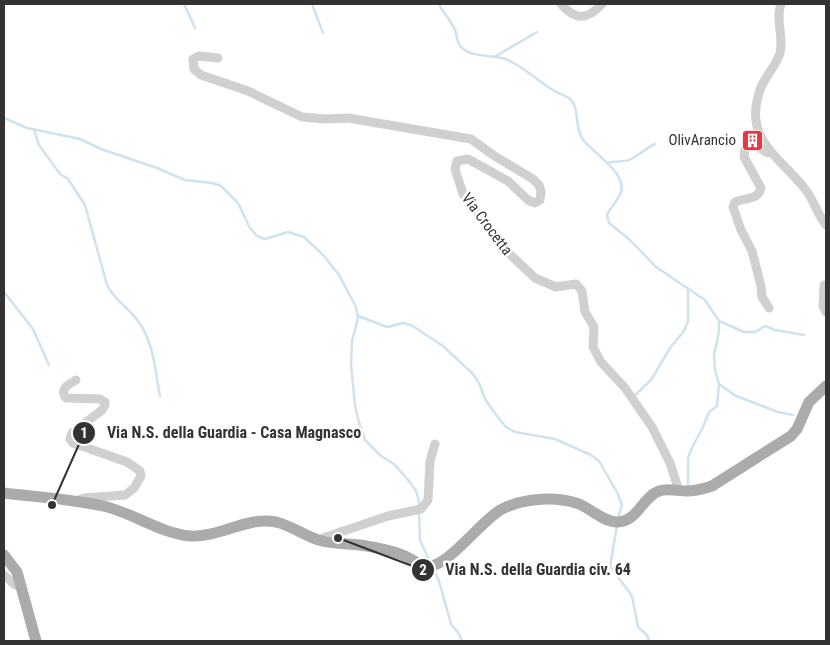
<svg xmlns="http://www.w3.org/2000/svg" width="830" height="645" font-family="'Roboto Condensed',sans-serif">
<rect width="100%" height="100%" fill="#fff"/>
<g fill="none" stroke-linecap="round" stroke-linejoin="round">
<g stroke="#cfe2ee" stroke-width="2.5">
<path d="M184,4L195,28"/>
<path d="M312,4L323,33"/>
<path d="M439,4C443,13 451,20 455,30C458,36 456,42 461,47C472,58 491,54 505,59C522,65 537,81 553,90C558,93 565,95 570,99C580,107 574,130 584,141C594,153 627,174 621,192C618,200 611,207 607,215L609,223L630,240L656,267L705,300L719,321V332L714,355L715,370L719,384L717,406L709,412L703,427L692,448L688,458V487"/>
<path d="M496,56L537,32"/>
<path d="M4,118L27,128L80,139L101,149L157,168L185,180L212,183L221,186L238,203L250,228L257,236L265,239L288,232L304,237L324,256L339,275L356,307L358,318L352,341L351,364L355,406L358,419L365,440L381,456L394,464L409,481L416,491L419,501V506"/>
<path d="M34,130L39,145L44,152L60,174L68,179L85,205L107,285C114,300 129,308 138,321C154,342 155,371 160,396"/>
<path d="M608,163C616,160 623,163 631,159C639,155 646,148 655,144"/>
<path d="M4,292L33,329L49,365"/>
<path d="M358,316L387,327L403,323L411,325L443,346L473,374L479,383L485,399L497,416L506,427L515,432L555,439L591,455L599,461L618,494L622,505L618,518"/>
<path d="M719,321L744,332H755L765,326L775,330L804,335"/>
<path d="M719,384L736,396L778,412L793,415"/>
<path d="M633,397L651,380L670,348L684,331L688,321V288"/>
<path d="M419,512L420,540L430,562"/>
<path d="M617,526L610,566L632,596L638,627L647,635L649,641"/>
<path d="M433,569L439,581L451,624L459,634L462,641"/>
</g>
<g stroke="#d0d0d0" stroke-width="9">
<path d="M561,4C576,21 587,20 602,4"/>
<path d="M781,4C775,19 784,37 780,53C776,67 763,78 759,93C744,140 780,157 805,189C814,200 817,214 826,225"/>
<path d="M218,58L199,56L193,59L194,69L201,75L248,91L302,117L326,119L348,118L471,139L493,155L533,179L539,185L541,192L540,200L535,203L528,200L508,181L468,159L457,161L455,169L463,194L489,228L498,243L535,278L556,287L576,284L582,291L585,312L594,327L593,347L601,362L625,388L652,427L670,463L679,491"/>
<path d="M768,153L758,147L749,146L745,149L744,157L761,188C759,200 744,198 735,202L733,207L741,230L752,251L761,286L762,297L769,308"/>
<path d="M824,285L823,306L826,312"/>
<path d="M76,380C69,384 59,389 66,398L100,399L105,402V405L102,410L72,433L70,439L73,443L127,462L140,471L141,476L134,488L125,495L84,498L79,500"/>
<path d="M320,540L323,538L388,516L421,509L428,500L430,461L435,444"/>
<path d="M4,575L15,585L22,586"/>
</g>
<g stroke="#ababab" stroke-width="11">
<path d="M4,493C36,497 71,499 103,506C131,512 162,534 190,536C219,538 247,516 276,522C293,526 306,537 322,541C338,545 356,543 372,547C383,549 395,552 405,556C412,559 419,565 426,566C447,570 482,518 504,508C526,498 556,496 579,504C591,509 604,522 617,522C638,522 642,497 659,491C667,488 678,491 686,491C695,491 703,489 712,486L791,436L797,429L809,402L826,386"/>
<path d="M4,555L17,572L36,641"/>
</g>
</g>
<defs>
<symbol id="building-square" viewBox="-11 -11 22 22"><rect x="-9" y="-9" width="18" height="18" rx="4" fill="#e63946" stroke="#fff"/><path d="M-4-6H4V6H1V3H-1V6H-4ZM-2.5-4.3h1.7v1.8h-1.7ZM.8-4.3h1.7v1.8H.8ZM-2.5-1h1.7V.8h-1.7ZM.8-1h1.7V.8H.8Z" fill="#fff"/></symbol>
</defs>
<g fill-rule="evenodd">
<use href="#building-square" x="740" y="128" width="25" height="25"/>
</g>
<g text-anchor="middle" stroke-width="5" stroke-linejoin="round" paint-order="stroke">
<g font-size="15" fill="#333" stroke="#fff" text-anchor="end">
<text x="736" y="145">OlivArancio</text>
</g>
<g font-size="15" fill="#333" stroke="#fff">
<text transform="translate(487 224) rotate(53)" y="5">Via Crocetta</text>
</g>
</g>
<path fill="none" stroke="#333" stroke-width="2" d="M52 505L84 433M338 538L423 570"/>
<g fill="#333" stroke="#fff" stroke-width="2">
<circle cx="52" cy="505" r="5"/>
<circle cx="338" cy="538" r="5"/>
<circle cx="84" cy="433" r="12"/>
<circle cx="423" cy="570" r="12"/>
</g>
<g font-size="15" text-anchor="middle" font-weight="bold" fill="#fff">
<text x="84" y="438">1</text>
<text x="423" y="575">2</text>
</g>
<g font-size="16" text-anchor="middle" font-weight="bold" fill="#333" stroke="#fff" stroke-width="5" stroke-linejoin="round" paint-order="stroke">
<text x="234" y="438">Via N.S. della Guardia - Casa Magnasco</text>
<text x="538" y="575">Via N.S. della Guardia civ. 64</text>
</g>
<rect width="830" height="645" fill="none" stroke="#333333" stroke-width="10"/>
</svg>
